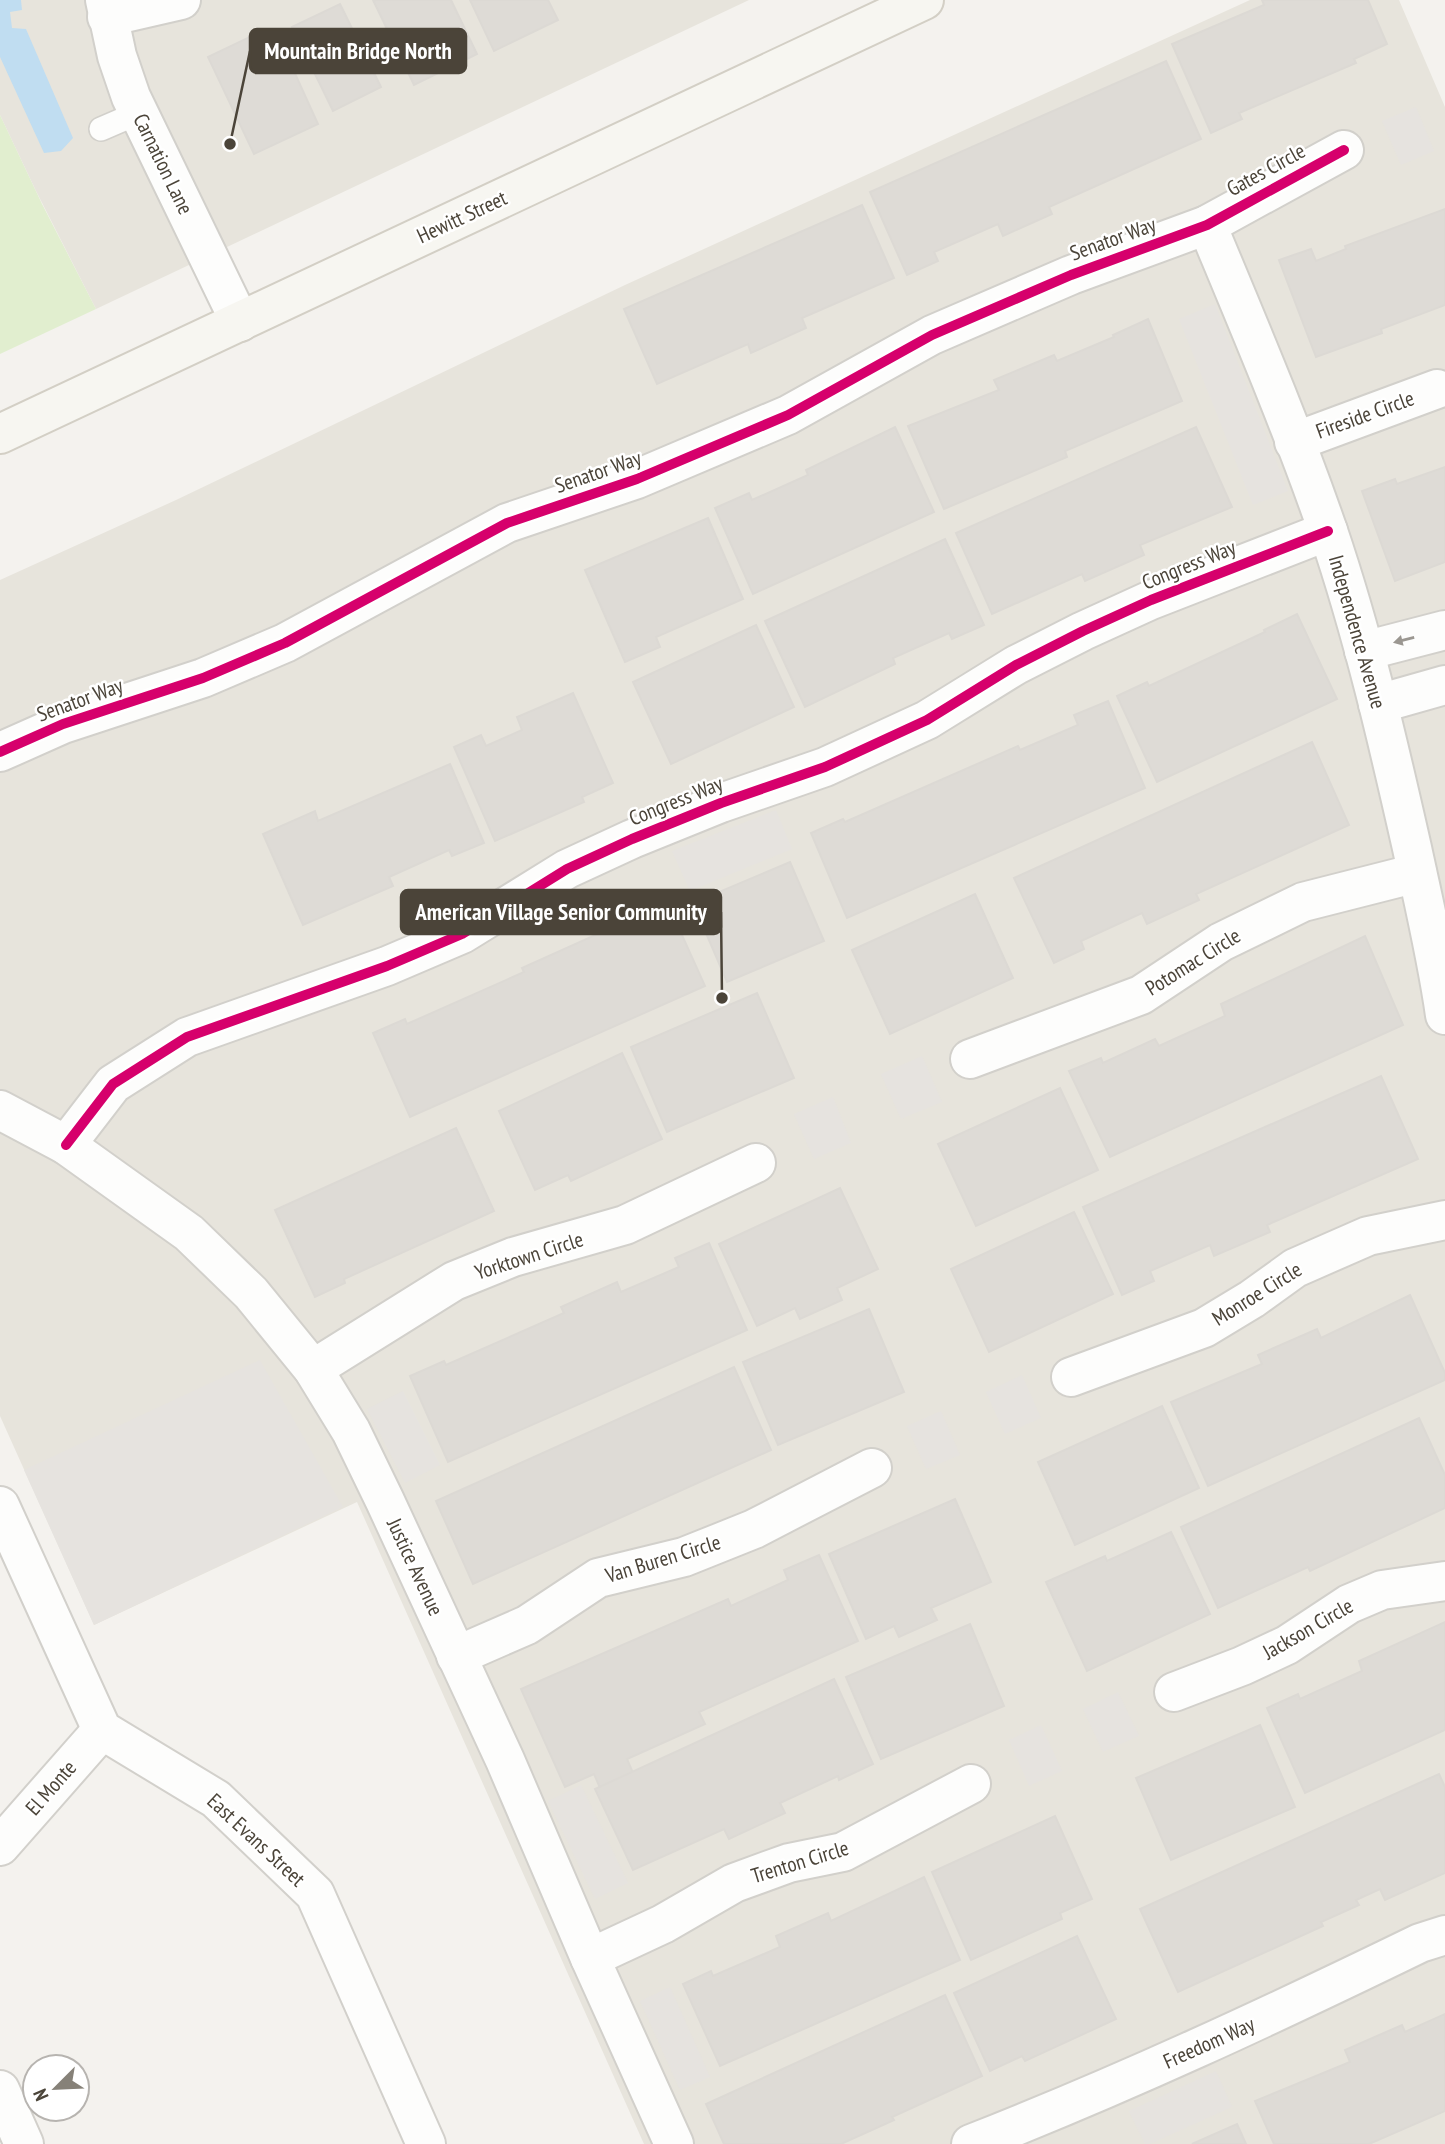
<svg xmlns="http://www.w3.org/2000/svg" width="1445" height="2144" font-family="'PT Sans Narrow',sans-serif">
<rect width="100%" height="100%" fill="#f4f2ee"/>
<g fill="#e7e4dc">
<path d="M0,0H749L96,309L36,191L0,115Z"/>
<path d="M1250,0H1399L1445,107V2144H644L357,1502L94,1625L0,1416V580L176,500L625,285Z"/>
</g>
<path fill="#e1eecf" d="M0,115L42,204L96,309L0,354Z"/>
<g fill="#e6e3df">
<path d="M1416,107L1434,151L1401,165L1382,121Z"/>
<path d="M1215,304L1288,491L1253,505L1179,319Z"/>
<path d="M776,810L792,849L690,891L672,851Z"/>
<path d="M922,1056L942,1102L901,1119L881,1074Z"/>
<path d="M833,1097L851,1143L814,1159L794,1114Z"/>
<path d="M260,1360L343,1507L94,1625L24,1470Z"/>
<path d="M1022,1375L1041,1418L1005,1434L986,1392Z"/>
<path d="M403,1391L440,1465L405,1483L367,1409Z"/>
<path d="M941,1411L960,1455L926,1469L907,1426Z"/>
<path d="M1118,1692L1139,1736L1103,1752L1083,1709Z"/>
<path d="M1041,1725L1062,1771L1029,1786L1009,1740Z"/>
<path d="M581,1785L628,1883L595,1899L548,1801Z"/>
<path d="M670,1987L710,2077L680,2090L640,2001Z"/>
<path d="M1216,2071L1232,2107L1150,2144H1145L1129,2111Z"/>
</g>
<path fill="#c0ddf1" d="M0,0H21L22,10L10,12L12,28L26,29L73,138L61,151L44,153L0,57Z"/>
<g fill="#dedbd6" stroke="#dcd9d4" stroke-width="2">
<path d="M373,0H451L477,54L414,85Z"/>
<path d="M470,0H548L558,20L494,51Z"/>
<path d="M1262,0H1368L1387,44L1354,59L1356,63L1239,113L1242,119L1211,133L1172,44L1264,5Z"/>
<path d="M340,4L381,87L333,111L292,27Z"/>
<path d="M256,34L260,44L278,36L318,124L254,154L208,57Z"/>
<path d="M1166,61L1201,139L1049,207L1052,214L1003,236L998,224L934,252L938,261L907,275L870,192Z"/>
<path d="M862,205L894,278L802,318L806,328L751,353L748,344L657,384L624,309Z"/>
<path d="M1445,209V305L1381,329L1382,333L1316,357L1279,260L1311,249L1316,261L1346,249L1345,246Z"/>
<path d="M1148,319L1182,401L1065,451L1067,457L944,509L908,426L999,390L994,380L1054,355L1057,361L1114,337L1113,335Z"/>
<path d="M895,427L934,512L753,594L715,508L749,493L752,500L808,475L806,470Z"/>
<path d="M1196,427L1232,507L1140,545L1144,555L1085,581L1082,574L992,614L956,533Z"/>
<path d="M1445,467V562L1395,581L1362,491L1395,479L1397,484Z"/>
<path d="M708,518L743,599L656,637L660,647L625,662L585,570Z"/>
<path d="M945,539L984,625L952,639L949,633L893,658L895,664L805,707L765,621Z"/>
<path d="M1297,614L1337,699L1157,782L1117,696L1147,682L1149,686L1265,632L1264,630Z"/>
<path d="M756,625L794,707L671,764L633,682Z"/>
<path d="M573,693L613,783L582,797L584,802L495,841L454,747L481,735L486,746L522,730L517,717Z"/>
<path d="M1108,701L1145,788L847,918L811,833L843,819L845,822L1018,746L1020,750L1078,725L1074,715Z"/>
<path d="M1312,742L1349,825L1196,894L1199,900L1147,924L1142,913L1081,941L1084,949L1054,963L1014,878Z"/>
<path d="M450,764L484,843L452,856L449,850L389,877L393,886L303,925L263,834L315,811L318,821Z"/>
<path d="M790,862L824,941L727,982L693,903Z"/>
<path d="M975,894L1013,978L890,1034L852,950Z"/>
<path d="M667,902L705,986L410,1117L373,1033L405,1019L407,1024L524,972L522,968L600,933L599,929Z"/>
<path d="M1365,936L1403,1025L1110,1157L1069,1071L1101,1058L1103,1063L1155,1039L1159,1046L1225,1016L1221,1004Z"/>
<path d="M757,993L794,1078L667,1132L631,1047Z"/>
<path d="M622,1053L662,1139L571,1181L568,1175L535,1190L499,1111Z"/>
<path d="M1381,1076L1418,1159L1267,1225L1270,1232L1214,1256L1210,1245L1150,1271L1154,1281L1122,1295L1083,1207Z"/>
<path d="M1060,1088L1098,1170L976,1226L938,1144Z"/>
<path d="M456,1128L494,1211L344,1279L345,1283L315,1297L275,1210Z"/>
<path d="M840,1188L878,1269L837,1288L842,1300L800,1319L795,1308L757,1326L719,1244Z"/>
<path d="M1074,1212L1113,1294L989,1352L951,1269Z"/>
<path d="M709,1243L747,1330L448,1462L410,1376L444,1361L446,1365L564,1313L561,1307L617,1282L621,1292L679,1267L675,1258Z"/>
<path d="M1410,1295L1445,1373V1380L1208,1486L1171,1402L1262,1364L1258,1355L1317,1329L1321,1338Z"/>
<path d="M869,1309L904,1392L778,1445L743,1362Z"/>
<path d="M734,1367L771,1450L473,1584L436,1501Z"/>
<path d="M1162,1406L1199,1488L1075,1545L1038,1462Z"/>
<path d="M1419,1418L1445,1475V1508L1310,1571L1308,1567L1218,1608L1181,1527Z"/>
<path d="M955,1499L991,1582L931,1608L937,1620L899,1637L894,1626L866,1639L829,1554Z"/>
<path d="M1171,1532L1210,1614L1087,1671L1046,1582L1105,1556L1107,1561Z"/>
<path d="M819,1555L858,1641L699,1712L705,1724L627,1759L633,1773L600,1788L594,1774L565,1787L521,1689L728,1599L731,1606L788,1580L784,1570Z"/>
<path d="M1445,1622V1730L1305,1793L1267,1708L1298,1694L1300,1699L1362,1671L1359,1661Z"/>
<path d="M970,1624L1004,1706L881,1759L846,1677Z"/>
<path d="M834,1679L873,1764L839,1780L838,1776L780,1803L785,1813L729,1839L724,1829L633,1870L595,1789Z"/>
<path d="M1260,1725L1295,1807L1171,1860L1136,1778Z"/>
<path d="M1439,1774L1445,1787V1873L1385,1900L1380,1889L1356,1900L1359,1905L1321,1922L1323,1926L1178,1992L1140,1909Z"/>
<path d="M1055,1816L1092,1899L1060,1913L1062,1919L971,1960L932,1872Z"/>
<path d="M924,1877L960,1960L720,2066L683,1984L711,1971L713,1976L780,1947L776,1936L828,1913L831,1921Z"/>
<path d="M1077,1936L1116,2019L1025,2061L1022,2056L990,2071L954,1993Z"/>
<path d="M945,1995L982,2076L892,2117L894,2120L841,2144H724L706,2104Z"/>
<path d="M1445,2014V2111L1369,2144H1274L1255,2101L1350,2062L1345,2050L1402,2025L1405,2032Z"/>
<path d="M1237,2124L1246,2144H1192Z"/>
</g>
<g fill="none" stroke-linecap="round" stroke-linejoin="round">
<defs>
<path id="lane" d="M101,129L138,113"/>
<g id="street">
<path d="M105,0L117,56L131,97L240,322"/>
<path d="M107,17L181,0"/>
<path d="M1207,225C1249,326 1292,427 1328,531C1363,634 1388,742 1412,848C1424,904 1437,958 1445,1015"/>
<path d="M1294,442L1437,389"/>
<path d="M1364,651L1445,630"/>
<path d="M1378,704L1445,685"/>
<path d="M0,752L63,724L203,678L285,643L507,523L637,479L788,415L932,335L1071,275L1207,225L1344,150"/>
<path d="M970,1059L1141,995L1221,942L1303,902L1417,873"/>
<path d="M0,1110L66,1145L189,1233L251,1293L313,1369L351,1431L385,1501L505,1760L590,1958L674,2144"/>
<path d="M66,1145L113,1084L187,1037L387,966L462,934L567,869L632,839L721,803L825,767L927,720L1016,665L1083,631L1151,600L1328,531"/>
<path d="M313,1369L454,1281L513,1257L625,1225L756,1163"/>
<path d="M1071,1377L1204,1328L1252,1299L1295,1268L1368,1236L1445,1220"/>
<path d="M0,1506L102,1730L216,1799L315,1894L426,2144"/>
<path d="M456,1656L527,1625L598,1578L684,1557L754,1529L872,1468"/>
<path d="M1174,1692L1242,1666L1287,1645L1349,1604L1382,1590L1445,1581"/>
<path d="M0,1846L102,1730"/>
<path d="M590,1958L663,1924L734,1883L789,1863L843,1852L971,1784"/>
<path d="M0,2090L24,2144"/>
<path d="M971,2144C1124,2084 1272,2015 1420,1943L1445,1935"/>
</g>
<path id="secondary" d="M0,434L924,0"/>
</defs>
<use href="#lane" stroke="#d2d0cb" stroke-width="26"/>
<use href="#street" stroke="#d2d0cb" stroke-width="42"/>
<use href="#secondary" stroke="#d3cfc5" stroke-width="42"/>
<use href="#lane" stroke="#fdfdfc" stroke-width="23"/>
<use href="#street" stroke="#fdfdfc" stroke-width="38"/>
<use href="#secondary" stroke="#f7f6f1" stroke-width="38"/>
<defs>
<g id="cycleway">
<path d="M0,752L63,724L203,678L285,643L507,523L637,479L788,415L932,335L1071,275L1207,225L1344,150"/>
<path d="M66,1145L113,1084L187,1037L387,966L462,934L567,869L632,839L721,803L825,767L927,720L1016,665L1083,631L1151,600L1328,531"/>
</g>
</defs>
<use href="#cycleway" stroke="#fff" stroke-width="15"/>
<use href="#cycleway" stroke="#d6006c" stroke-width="10"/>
</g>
<defs><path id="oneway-solid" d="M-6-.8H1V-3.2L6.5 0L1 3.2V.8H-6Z" transform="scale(1.75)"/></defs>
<use fill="#9b9791" href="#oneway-solid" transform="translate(1404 640) rotate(166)"/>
<g text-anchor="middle" stroke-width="5" stroke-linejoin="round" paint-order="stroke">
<g font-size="21" fill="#4b4439" stroke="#fff">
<text transform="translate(163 164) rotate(64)" y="7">Carnation Lane</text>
<text transform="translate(1266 170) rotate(-29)" y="7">Gates Circle</text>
<text transform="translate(462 217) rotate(-25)" y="7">Hewitt Street</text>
<text transform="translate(1113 239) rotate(-20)" y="7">Senator Way</text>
<text transform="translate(1365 415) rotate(-20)" y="7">Fireside Circle</text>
<text transform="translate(598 472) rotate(-19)" y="7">Senator Way</text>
<text transform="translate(1189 565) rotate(-22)" y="7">Congress Way</text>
<text transform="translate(1357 632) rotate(74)" y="7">Independence Avenue</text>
<text transform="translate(80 700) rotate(-20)" y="7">Senator Way</text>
<text transform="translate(676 801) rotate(-22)" y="7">Congress Way</text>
<text transform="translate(1193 962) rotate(-32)" y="7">Potomac Circle</text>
<text transform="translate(529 1256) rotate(-18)" y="7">Yorktown Circle</text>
<text transform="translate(1257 1294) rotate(-32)" y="7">Monroe Circle</text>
<text transform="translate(663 1559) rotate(-17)" y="7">Van Buren Circle</text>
<text transform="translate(415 1567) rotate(65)" y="7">Justice Avenue</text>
<text transform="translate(1308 1629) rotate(-30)" y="7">Jackson Circle</text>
<text transform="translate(51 1788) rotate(-49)" y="7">El Monte</text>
<text transform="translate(256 1840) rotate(43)" y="7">East Evans Street</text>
<text transform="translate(800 1862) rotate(-17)" y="7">Trenton Circle</text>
<text transform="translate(1209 2043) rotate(-24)" y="7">Freedom Way</text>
</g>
</g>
<path fill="none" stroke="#4b4439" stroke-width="2.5" d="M230 144L250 51M722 998L721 912"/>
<g fill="#4b4439" stroke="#fff" stroke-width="2.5">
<circle cx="230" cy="144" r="7"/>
<circle cx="722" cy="998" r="7"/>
</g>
<g fill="#4b4439" stroke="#4b4439" stroke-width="2.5">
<rect x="250" y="29" width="216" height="44" rx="7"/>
<rect x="401" y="890" width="320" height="44" rx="7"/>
</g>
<g font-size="23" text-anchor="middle" font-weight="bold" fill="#fff">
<text x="358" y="59">Mountain Bridge North</text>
<text x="561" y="920">American Village Senior Community</text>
</g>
<g transform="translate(56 2088) rotate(246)"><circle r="33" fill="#ffffff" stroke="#b7b4b0" stroke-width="2"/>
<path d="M0-5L12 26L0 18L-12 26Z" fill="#868178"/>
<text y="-10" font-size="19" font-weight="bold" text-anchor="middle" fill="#4b4439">N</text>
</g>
</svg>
